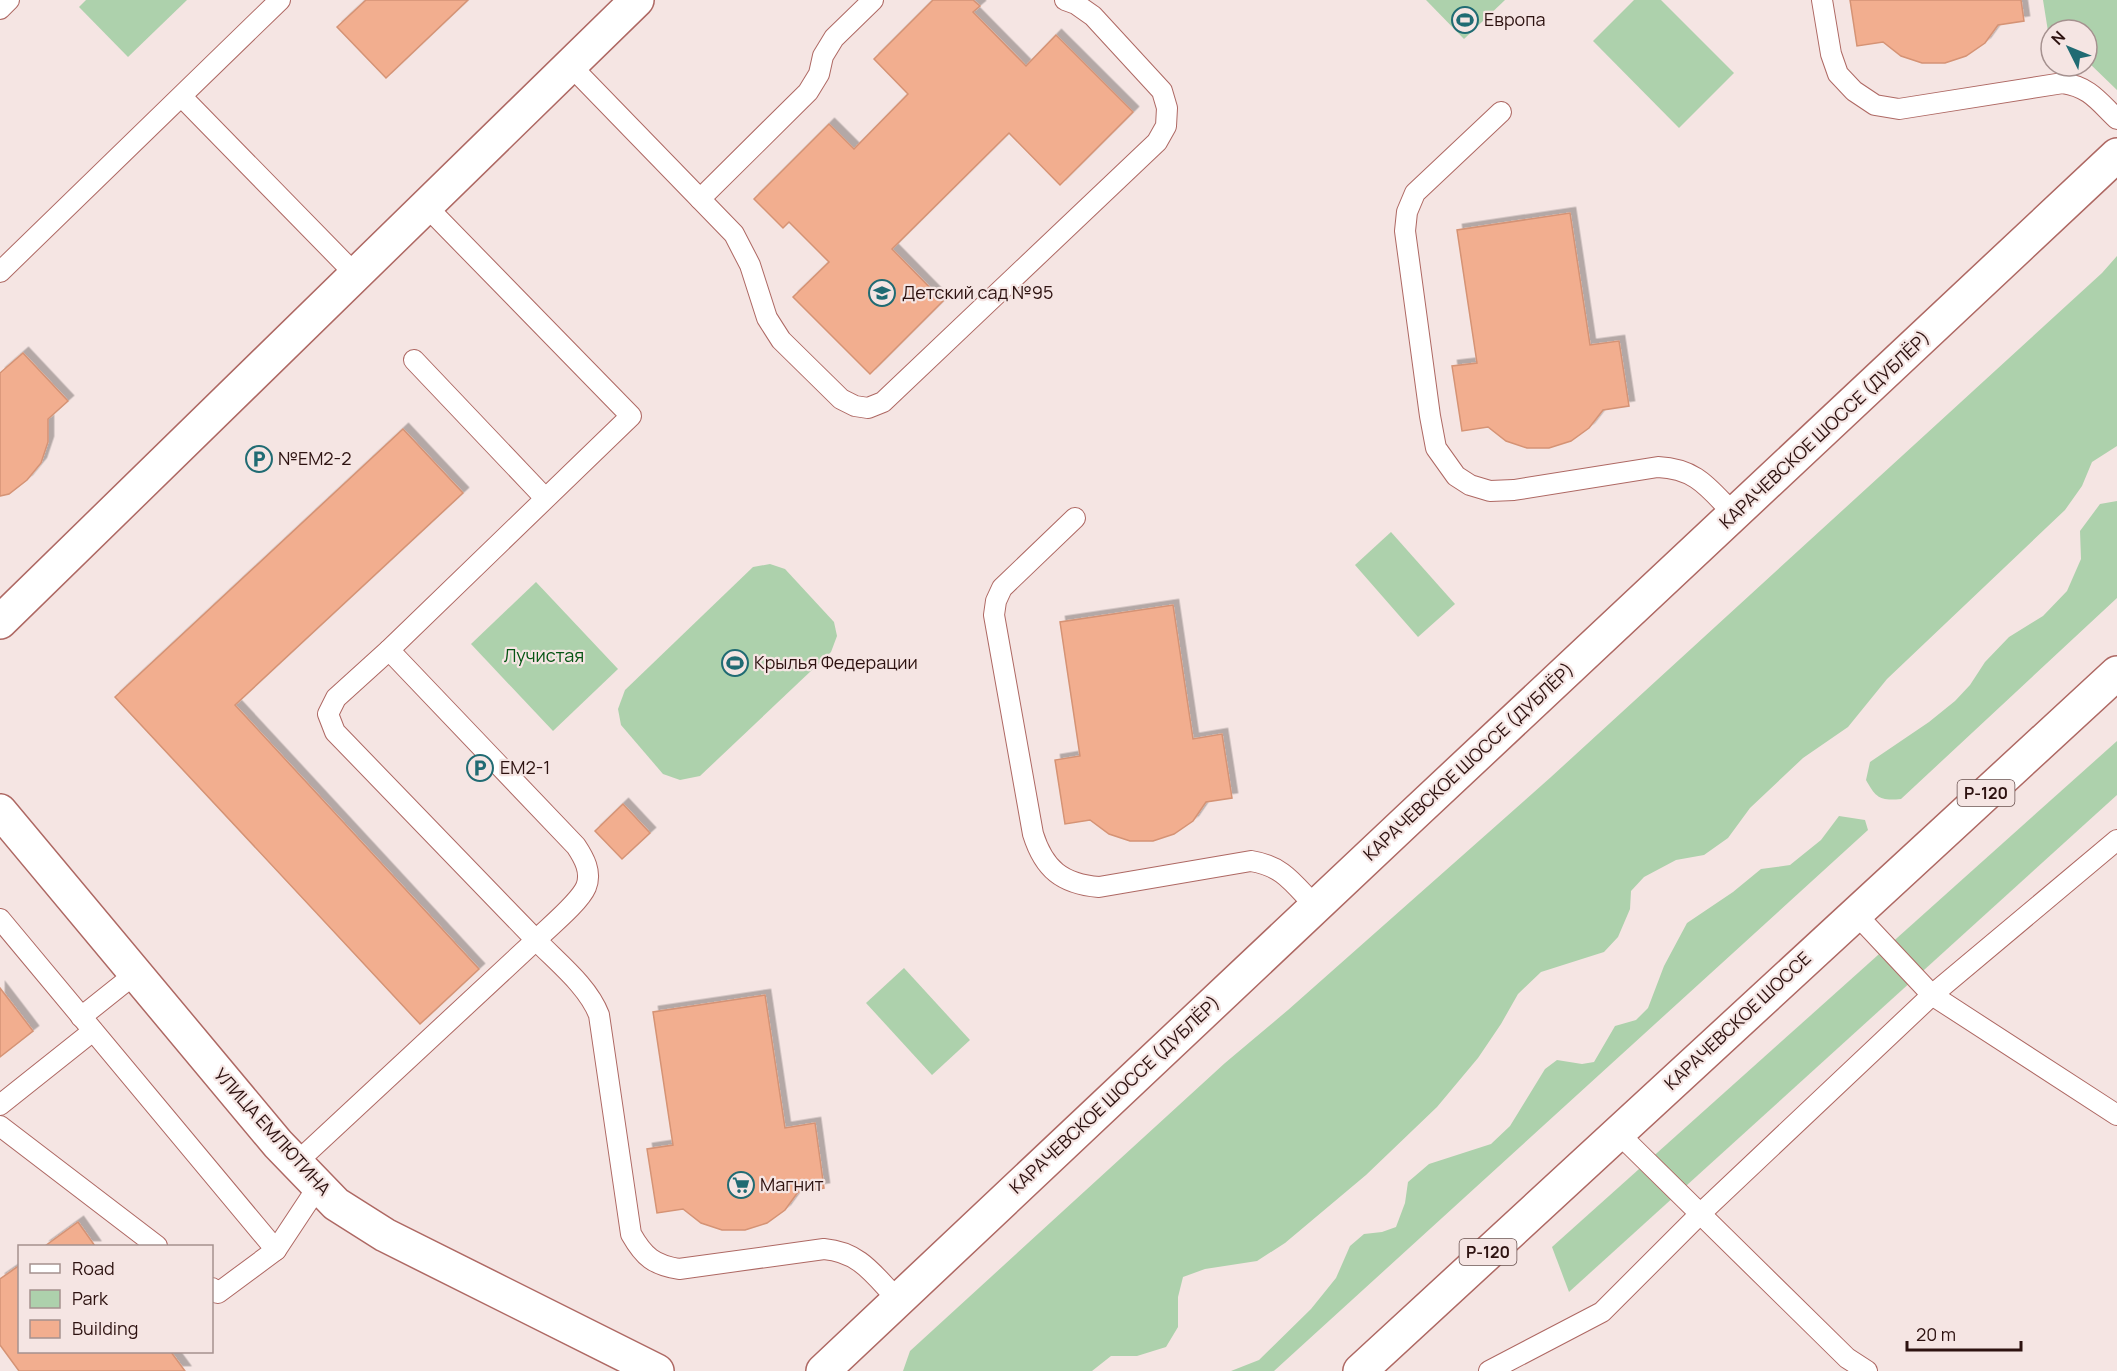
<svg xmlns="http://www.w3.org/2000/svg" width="2117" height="1371" font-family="Manrope,sans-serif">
<defs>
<filter id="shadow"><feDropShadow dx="5.5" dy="-5.5" stdDeviation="0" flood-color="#0004"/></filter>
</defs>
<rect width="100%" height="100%" fill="#f5e5e3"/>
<g fill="#add1ac">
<path d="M86,0H187L128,57L79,7Z"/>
<path d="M1426,0H1505L1464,39Z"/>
<path d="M1634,0H1661L1734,73L1679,128L1593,41Z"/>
<path d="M2043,0H2117V90L2087,61V30H2051V50Z"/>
<path d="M2117,256V446L2092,462L2082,486L2065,510L1887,679L1848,727L1803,758L1750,808L1728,838L1704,855L1676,860L1644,877L1631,891L1630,909L1618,937L1604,952L1541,972L1518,994L1501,1024L1478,1058L1437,1107L1366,1175L1285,1243L1257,1261L1205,1269L1183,1277L1178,1297V1327L1166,1347L1137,1356H1111L1092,1371H903L910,1351L1225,1063L1288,1010L1551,777L2102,273Z"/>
<path d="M2117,501V598L1901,799C1880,801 1876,798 1866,780L1870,762L1929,722L1955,701L1970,685L1985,662L2009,637L2043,616L2067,591L2081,559L2080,531L2100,504Z"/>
<path d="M1391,532L1455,604L1418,637L1355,565Z"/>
<path d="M770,564L785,569L834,622L837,636L831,652L700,776L680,780L663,774L621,725L618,709L625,690L753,567Z"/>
<path d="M536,582L618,669L553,731L471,644Z"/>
<path d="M2117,741V795L1569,1292L1552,1247Z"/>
<path d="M1839,816L1865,820L1868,830L1274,1371H1231L1259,1360L1311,1309L1336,1278L1350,1246L1364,1234L1382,1232L1396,1227L1405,1203L1408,1182L1429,1164L1491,1144L1510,1126L1545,1069L1557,1060L1582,1064L1594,1062L1615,1026L1636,1020L1648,1008L1664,966L1687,923L1733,892L1761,869L1790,865L1821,840Z"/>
<path d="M904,968L970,1040L932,1075L866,1003Z"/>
</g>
<g fill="#f2ae8f" stroke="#d59375" stroke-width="1.5" filter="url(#shadow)">
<path d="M366,0H468L386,78L337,27Z"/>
<path d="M933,0H973L980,6L973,12L1026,66L1056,35L1133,112L1060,185L1009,133L892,249L943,301L870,374L793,297L829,262L789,222L783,228L754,199L829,124L854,149L908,94L874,59Z"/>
<path d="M1850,0H2021L2024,21L1998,25L1985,43L1966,56L1945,63H1922L1901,56L1883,42L1857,46Z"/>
<path d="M1570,213L1590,345L1619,341L1629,406L1603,410L1589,428L1571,441L1549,448H1527L1506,441L1488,427L1462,431L1452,366L1477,363L1457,230Z"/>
<path d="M23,353L68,401L48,419V442L41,463L27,480L9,494L0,496V373Z"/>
<path d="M403,429L463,493L235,705L479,969L420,1024L115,697Z"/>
<path d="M1173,605L1193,739L1222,734L1232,798L1206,802L1193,821L1174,834L1153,841H1130L1109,834L1090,820L1065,824L1055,760L1080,756L1060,622Z"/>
<path d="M623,804L650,833L622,859L595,831Z"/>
<path d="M0,988L33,1031L0,1057Z"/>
<path d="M765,995L785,1128L815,1123L824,1188L798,1192L785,1210L767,1223L745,1230H722L701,1223L683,1209L657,1213L647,1149L673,1145L653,1012Z"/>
<path d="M78,1222L95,1246H45Z"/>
<path d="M20,1265V1352H171L185,1371H19L0,1345V1279Z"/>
</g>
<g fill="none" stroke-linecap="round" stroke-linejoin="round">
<defs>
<g id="lane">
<path d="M1822,0L1831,54L1838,74L1854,91L1875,105L1899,109L2063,83C2090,87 2099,102 2117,119"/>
<path d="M0,9L9,0"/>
<path d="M570,65L734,234L750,265L767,318L781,340L841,399L855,406L868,408L883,402L1157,142L1166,126L1167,108L1162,91L1093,16L1076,4L1065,0"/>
<path d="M182,97L356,275"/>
<path d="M1501,112L1415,193L1407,212L1405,231L1430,416L1436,448L1456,476L1470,485L1490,491L1514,490L1658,467C1698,469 1709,489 1735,515"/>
<path d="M700,199L808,92L819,74L823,56L834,38L873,0"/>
<path d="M0,272L280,0"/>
<path d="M414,360L545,498"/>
<path d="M1075,518L1002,588L996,601L994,615L1033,834C1044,869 1062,884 1099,887L1251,861C1283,866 1293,883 1315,906"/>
<path d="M389,650L576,846C584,858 592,872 586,887C579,903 549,927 536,940C557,962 588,986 599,1015L631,1234C644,1257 654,1265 679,1269L824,1249C860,1252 874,1275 898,1300"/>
<path d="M1855,913L1932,995L2117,1115"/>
<path d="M0,919L276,1250L319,1185"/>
<path d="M81,1017L135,974"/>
<path d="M0,1105L93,1031"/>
<path d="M0,1126L157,1246"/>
<path d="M1617,1132L1847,1358L1867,1371"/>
<path d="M296,1163L536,940L335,732L328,714L336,698L389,650L631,416L426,206"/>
<path d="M212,1288L218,1293L276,1250"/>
<path d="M1489,1371L1602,1312L1700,1214L1932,995L2117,840"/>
</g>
<g id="street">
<path d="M0,622L637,0"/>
<path d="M0,811L278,1144L336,1204L385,1235L657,1371"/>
<path d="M823,1371C1252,963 1686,561 2117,155"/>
</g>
<path id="highway" d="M1360,1371L2117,673"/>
</defs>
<use href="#lane" stroke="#ae6863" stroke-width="22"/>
<use href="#street" stroke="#ae6863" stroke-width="36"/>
<use href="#highway" stroke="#ae6863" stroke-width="36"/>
<use href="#lane" stroke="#fff" stroke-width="20"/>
<use href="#street" stroke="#fff" stroke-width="33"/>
<use href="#highway" stroke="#fff" stroke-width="33"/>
</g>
<defs>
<symbol id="stadium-ring" viewBox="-11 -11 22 22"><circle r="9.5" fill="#f5e5e3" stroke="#206b73" stroke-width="1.5"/><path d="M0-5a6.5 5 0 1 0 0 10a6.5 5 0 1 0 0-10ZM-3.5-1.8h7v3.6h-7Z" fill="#206b73"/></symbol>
<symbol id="school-ring" viewBox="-11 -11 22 22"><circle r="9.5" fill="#f5e5e3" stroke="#206b73" stroke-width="1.5"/><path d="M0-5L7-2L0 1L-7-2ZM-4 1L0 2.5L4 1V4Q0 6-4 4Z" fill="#206b73"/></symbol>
<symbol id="parking-ring" viewBox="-11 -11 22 22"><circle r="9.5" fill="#f5e5e3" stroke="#206b73" stroke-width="1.5"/><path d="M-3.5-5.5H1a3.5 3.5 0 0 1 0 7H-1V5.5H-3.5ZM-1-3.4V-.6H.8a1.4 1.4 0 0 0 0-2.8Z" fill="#206b73"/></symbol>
<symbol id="supermarket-ring" viewBox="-11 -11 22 22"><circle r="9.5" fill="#f5e5e3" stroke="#206b73" stroke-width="1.5"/><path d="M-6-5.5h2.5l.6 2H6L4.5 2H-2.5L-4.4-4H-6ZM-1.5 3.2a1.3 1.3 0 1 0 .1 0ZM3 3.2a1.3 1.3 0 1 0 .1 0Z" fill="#206b73"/></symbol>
</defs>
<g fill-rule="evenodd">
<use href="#stadium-ring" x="1450" y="5" width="30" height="30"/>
<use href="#school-ring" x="867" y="278" width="30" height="30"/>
<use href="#parking-ring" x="244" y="444" width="30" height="30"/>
<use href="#stadium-ring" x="720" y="648" width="30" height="30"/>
<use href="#parking-ring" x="465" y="753" width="30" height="30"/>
<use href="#supermarket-ring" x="726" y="1170" width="30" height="30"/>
</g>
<g text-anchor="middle" stroke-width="4.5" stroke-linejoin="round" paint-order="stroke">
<g fill="#f5e5e3" stroke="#69514f" stroke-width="1.5">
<rect x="1957.5" y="780" width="57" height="26" rx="4.5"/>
<rect x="1459.5" y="1239" width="57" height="26" rx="4.5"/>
</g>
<g font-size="16" font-weight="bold" fill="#2d1210">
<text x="1986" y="799">Р-120</text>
<text x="1488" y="1258">Р-120</text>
</g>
<g font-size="18" fill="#2d1210" stroke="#f5e5e3" text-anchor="start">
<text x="1484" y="26">Европа</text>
<text x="902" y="299">Детский сад №95</text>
<text x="278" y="465">№ЕМ2-2</text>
<text x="754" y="669">Крылья Федерации</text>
<text x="500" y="774">ЕМ2-1</text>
<text x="760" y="1191">Магнит</text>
</g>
<g font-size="18" fill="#2d1210" stroke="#f5e5e3">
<text transform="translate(1825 430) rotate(-43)" y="6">КАРАЧЕВСКОЕ ШОССЕ (ДУБЛЁР)</text>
<text transform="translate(1469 762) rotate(-43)" y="6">КАРАЧЕВСКОЕ ШОССЕ (ДУБЛЁР)</text>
<text transform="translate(1738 1021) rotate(-43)" y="6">КАРАЧЕВСКОЕ ШОССЕ</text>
<text transform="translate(1115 1095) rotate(-43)" y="6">КАРАЧЕВСКОЕ ШОССЕ (ДУБЛЁР)</text>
<text transform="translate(272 1132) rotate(48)" y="6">УЛИЦА ЕМЛЮТИНА</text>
</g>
<g font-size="18" fill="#055513" stroke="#f5e5e3">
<text x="544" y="662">Лучистая</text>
</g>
</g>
<rect x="18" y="1245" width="195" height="108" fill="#f5e5e3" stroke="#a5918f" stroke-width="1.5"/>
<rect x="30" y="1264" width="30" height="9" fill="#ffffff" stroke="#a5918f" stroke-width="1.5"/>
<text x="72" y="1275" font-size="18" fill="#2d1210">Road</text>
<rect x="30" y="1290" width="30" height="18" fill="#add1ac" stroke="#a5918f" stroke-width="1.5"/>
<text x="72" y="1305" font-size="18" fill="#2d1210">Park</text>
<rect x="30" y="1320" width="30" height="18" fill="#f2ae8f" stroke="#a5918f" stroke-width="1.5"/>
<text x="72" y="1335" font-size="18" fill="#2d1210">Building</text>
<g transform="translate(2069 48) rotate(313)"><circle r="28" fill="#f5e5e3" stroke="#a5918f" stroke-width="1.5"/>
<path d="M0-4.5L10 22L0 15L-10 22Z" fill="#206b73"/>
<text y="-9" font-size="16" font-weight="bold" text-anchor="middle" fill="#2d1210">N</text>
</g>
<path d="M1907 1341v9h114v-9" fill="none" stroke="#2d1210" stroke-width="3"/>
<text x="1916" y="1341" font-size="18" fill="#2d1210" stroke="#f5e5e3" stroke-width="4.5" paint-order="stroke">20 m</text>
</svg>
